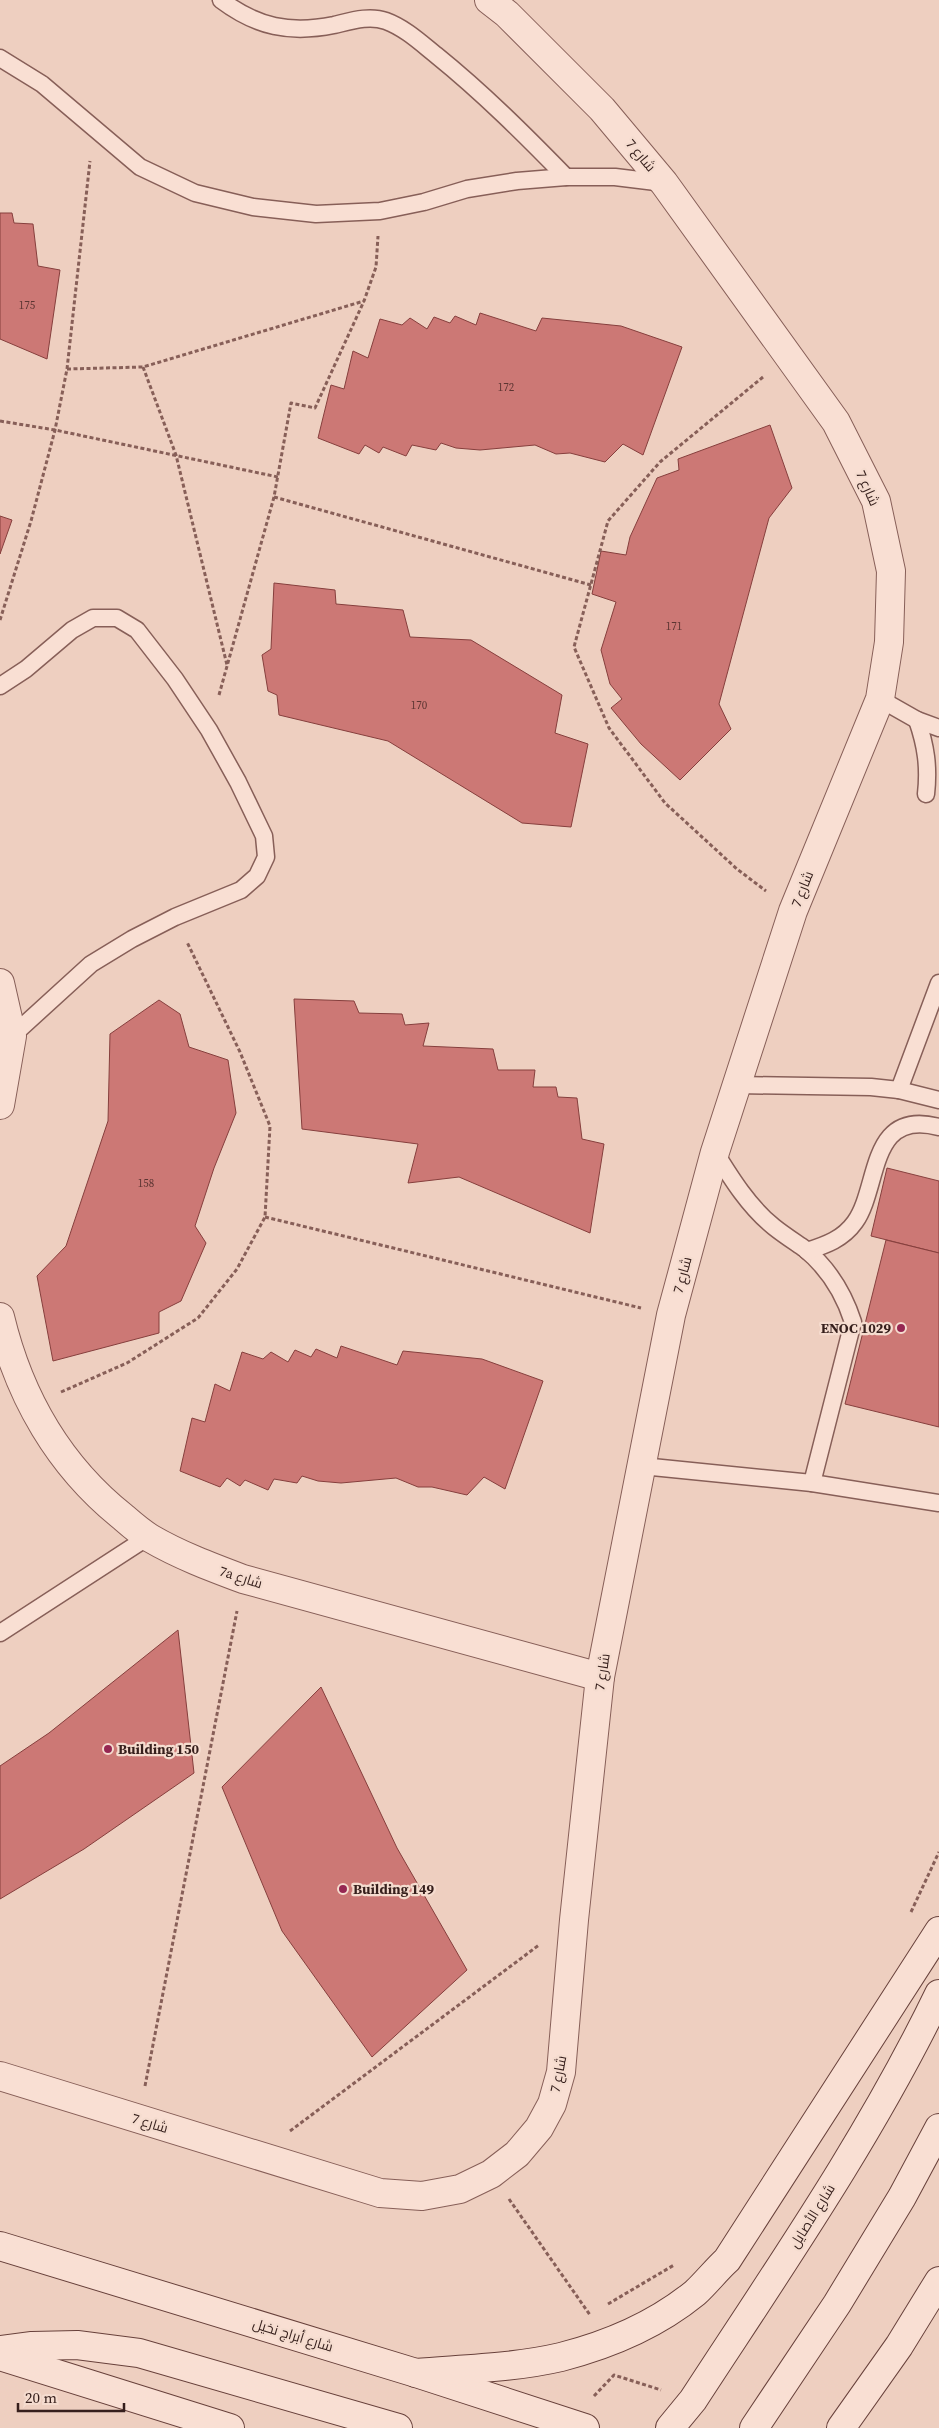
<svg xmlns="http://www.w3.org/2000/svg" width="939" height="2428" font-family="'Source Serif 4',Cairo,serif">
<rect width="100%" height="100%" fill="#eecfc0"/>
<g fill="#cc7875" stroke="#863f3d">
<path d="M0,213H12L14,223L33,224L38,266L60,270L47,359L0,339Z"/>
<path d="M480,313L536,331L542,318L621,326L682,347L643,455L623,444L605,462L570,453L556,454L535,445L480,450L456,448L441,443L436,450L412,445L406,456L383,447L379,453L365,445L359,454L318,438L331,385L344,389L353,351L368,358L380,319L402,325L410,318L427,329L434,317L450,323L455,316L476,325Z"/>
<path d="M770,425L792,488L769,518L719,704L731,729L680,780L641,744L611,708L622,699L610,684L601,650L616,602L592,594L601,551L626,555L630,537L657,478L679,470L678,459Z"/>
<path d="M0,516L12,520L0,554Z"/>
<path d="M274,583L335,590L336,604L403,610L410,637L471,640L562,695L555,733L588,744L571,827L522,823L388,741L279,715L277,695L268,691L262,655L271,649Z"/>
<path d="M294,999L354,1001L359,1013L402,1014L405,1025L429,1023L423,1046L493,1049L498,1070H535L533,1087H556L558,1097L577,1098L582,1139L604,1144L590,1233L459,1177L408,1183L418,1144L302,1129Z"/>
<path d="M159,1000L180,1014L189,1047L228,1060L236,1113L214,1168L195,1226L206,1243L181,1301L159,1312V1333L53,1361L37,1276L66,1246L108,1121L110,1034Z"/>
<path d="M887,1168L939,1181V1253L871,1236Z"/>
<path d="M886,1240L939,1253V1427L845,1404Z"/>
<path d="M341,1346L397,1365L403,1351L482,1359L543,1381L505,1489L484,1477L467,1495L432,1487H418L396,1478L341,1483L318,1481L302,1476L297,1483L274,1479L268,1490L245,1480L240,1486L227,1478L220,1487L180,1471L192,1418L205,1422L215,1384L230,1391L242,1352L263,1359L271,1352L288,1362L295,1350L311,1357L316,1349L337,1358Z"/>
<path d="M178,1630L194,1773L84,1849L0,1899V1766L49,1733Z"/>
<path d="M321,1687L397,1848L467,1970L372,2057L282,1931L222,1787Z"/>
</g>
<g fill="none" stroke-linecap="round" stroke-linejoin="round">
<defs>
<g id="lane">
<path d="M221,0C257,27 290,34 334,25C351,21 369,15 386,21C405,28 421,43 436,55C483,93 525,135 566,177"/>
<path d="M0,58L42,84L140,167L195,193L253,207L316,214L380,211L424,202L467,189L517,181L566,177H615L664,183"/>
<path d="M0,686L26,669L72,630L93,618H117L137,630L175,679L209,730L238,782L264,836L266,857L257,876L241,890L175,917L132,939L91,964L12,1036"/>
<path d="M880,699L917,720L939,728"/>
<path d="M917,720C926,746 929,767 926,794"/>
<path d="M737,1085L871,1087L899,1090L939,1100"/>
<path d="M899,1090L939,983"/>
<path d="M715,1152C731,1178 749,1207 774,1227C784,1235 795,1242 805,1249C828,1268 844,1294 853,1322L812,1483"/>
<path d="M807,1251C826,1245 843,1239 855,1222C880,1187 868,1108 939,1127"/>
<path d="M642,1466L812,1483L939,1503"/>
<path d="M0,1633L148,1537"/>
</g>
<g id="street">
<path d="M0,983L12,1036L0,1105"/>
<path d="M0,1317C19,1396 59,1466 123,1517C131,1524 140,1532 150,1538C179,1555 211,1567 243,1579L600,1677"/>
<path d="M0,2076L380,2193L422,2196L460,2189L491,2174L517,2154L539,2128L552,2104L561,2072L574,1920L600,1677L671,1315L715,1152L793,911L880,699L889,642L891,571L876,501L836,422L664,183L602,109L507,14L489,0"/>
</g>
<g id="secondary">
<path d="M0,2246L416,2373L585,2428"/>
<path d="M0,2350L32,2346L77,2345L139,2353L398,2428"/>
<path d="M0,2356L230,2428"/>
<path d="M416,2373C463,2369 514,2368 561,2357C608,2345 657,2324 695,2293C706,2283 716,2270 727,2260L939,1931"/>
<path d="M670,2428L693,2400C779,2268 870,2137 939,1994"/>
<path d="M754,2428L837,2304L902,2197L939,2128"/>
<path d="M841,2428L899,2346L939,2281"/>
</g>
</defs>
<use href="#lane" stroke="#875f58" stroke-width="19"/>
<use href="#street" stroke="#875f58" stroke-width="30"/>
<use href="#secondary" stroke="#68413b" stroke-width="30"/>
<g stroke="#875f58" stroke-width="3" stroke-dasharray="4 2.5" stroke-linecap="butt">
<path d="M143,367L176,455L227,665"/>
<path d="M67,369L143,367L364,301"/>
<path d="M763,377L660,462L608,521L574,647L609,728L665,803L737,869L766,891"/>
<path d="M0,421L55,430L278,477"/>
<path d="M274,497L591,585"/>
<path d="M0,620L31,521L55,430L67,369L90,161"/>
<path d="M219,695L274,497L291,403L315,408L364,301L376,267L378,236"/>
<path d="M265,1217L641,1308"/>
<path d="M61,1392L127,1363L198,1318L237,1269L265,1217L270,1126L240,1052L187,942"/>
<path d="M911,1912L939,1852"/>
<path d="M145,2086L237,1611"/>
<path d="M290,2131L539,1945"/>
<path d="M509,2199L590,2315"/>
<path d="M608,2304L674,2265"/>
<path d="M594,2396L614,2375L661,2390"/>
</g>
<use href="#lane" stroke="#f9dfd3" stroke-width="16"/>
<use href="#street" stroke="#f9dfd3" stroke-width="28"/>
<use href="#secondary" stroke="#f9dfd3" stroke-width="28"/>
</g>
<g fill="#962752" stroke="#f5dccf" stroke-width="2">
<circle cx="901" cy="1328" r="5"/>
<circle cx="108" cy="1749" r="5"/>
<circle cx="343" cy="1889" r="5"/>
</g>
<g text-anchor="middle" stroke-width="4.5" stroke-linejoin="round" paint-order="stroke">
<g font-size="11" fill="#5c3532">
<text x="27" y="309">175</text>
<text x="506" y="391">172</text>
<text x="674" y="630">171</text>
<text x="419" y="709">170</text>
<text x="146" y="1187">158</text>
</g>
<g font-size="14" fill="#361f1c" stroke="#f5dccf">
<text transform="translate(641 155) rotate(50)" y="5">شارع 7</text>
<text transform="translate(868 488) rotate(66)" y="5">شارع 7</text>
<text transform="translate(802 889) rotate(-68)" y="5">شارع 7</text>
<text transform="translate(682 1275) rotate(-75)" y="5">شارع 7</text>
<text transform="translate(241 1577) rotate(18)" y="5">7a شارع</text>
<text transform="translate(602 1672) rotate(-81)" y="5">شارع 7</text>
<text transform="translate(558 2074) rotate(-79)" y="5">شارع 7</text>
<text transform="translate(150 2123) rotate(17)" y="5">شارع 7</text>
<text transform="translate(812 2216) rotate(-58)" y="5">شارع الأصايل</text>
<text transform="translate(293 2335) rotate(17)" y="5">شارع أبراج نخيل</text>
</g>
<g font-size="14" font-weight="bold" fill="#361f1c" stroke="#f5dccf" text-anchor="start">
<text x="891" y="1333" text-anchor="end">ENOC 1029</text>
<text x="118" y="1754">Building 150</text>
<text x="353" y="1894">Building 149</text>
</g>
</g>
<path d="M18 2403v8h106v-8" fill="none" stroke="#361f1c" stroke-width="2.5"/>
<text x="25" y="2403" font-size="15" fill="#361f1c" stroke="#f5dccf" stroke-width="4" paint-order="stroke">20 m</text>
</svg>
